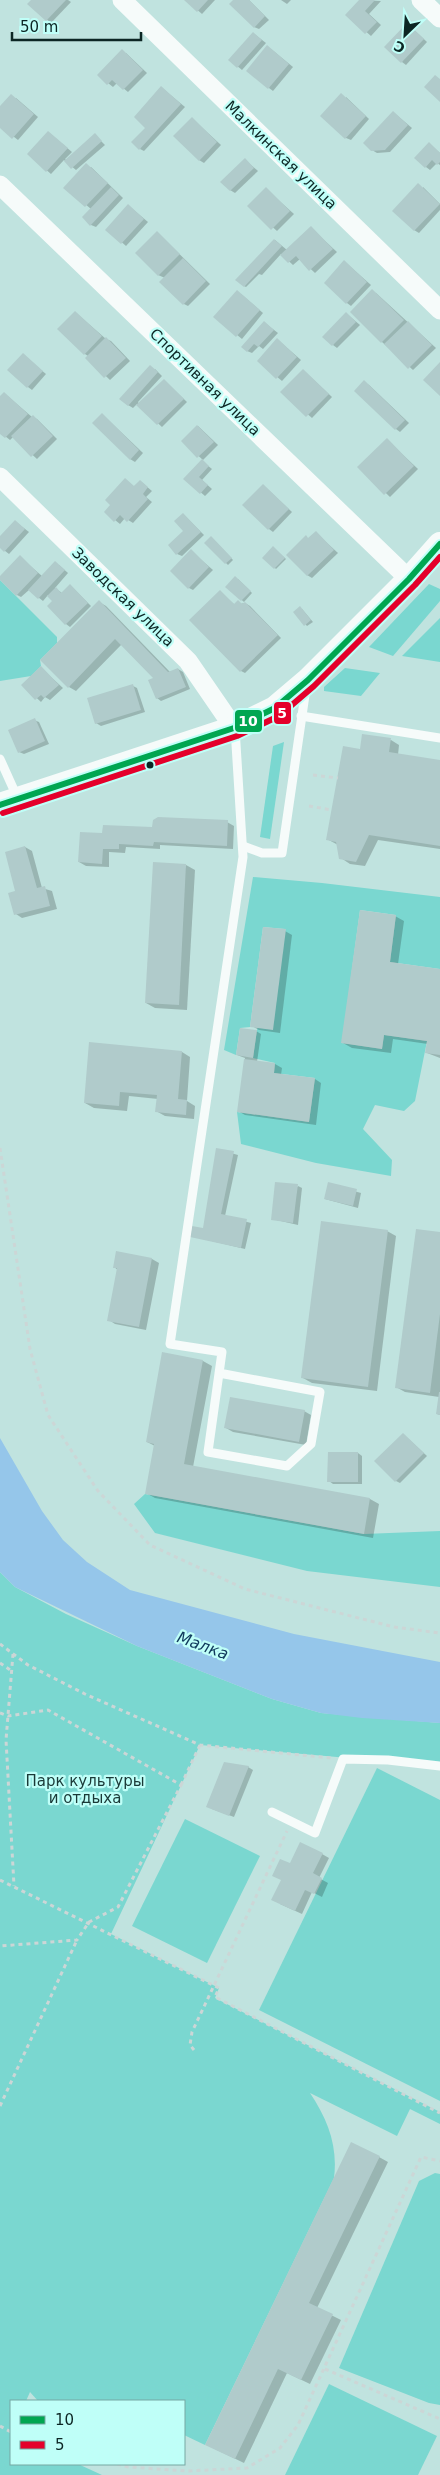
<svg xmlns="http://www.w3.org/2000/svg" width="440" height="2475" font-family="'DejaVu Sans',sans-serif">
<rect width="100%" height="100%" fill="#c0e3df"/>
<g fill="#7ad7d0">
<path d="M0,580L57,637V643L40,660L41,666L31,676L0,681Z"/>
<path d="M429,584L440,589V601L393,656L369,647Z"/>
<path d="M440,618V662L402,656Z"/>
<path d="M345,668L380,673L361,696L324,691V687Z"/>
<path d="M284,742L270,839L260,837L273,746Z"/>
<path d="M253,877L322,883L440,897V969L390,962L396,915L360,910L342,1043L382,1049L384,1035L427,1041L415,1101L404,1111L375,1105L363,1129L392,1160L391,1176L316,1163L241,1144L237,1112L309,1122L315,1078L274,1073L275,1063L253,1058L257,1030L285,929L263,927L250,1027L240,1028L236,1055L224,1050Z"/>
<path d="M145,1494L364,1534L440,1531V1587L307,1571L155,1533L134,1504Z"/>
<path d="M0,1572L15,1587L66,1614L137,1646L272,1699L321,1713L440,1723V1766L200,1745L111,1934L219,1988L215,1998L440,2112V2124L410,2109L397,2136L310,2093C328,2120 338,2146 334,2178L205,2445L184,2435V2401H38L30,2392L26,2401H11V2464H78L102,2475H0Z"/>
<path d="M377,1768L440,1800V2101L259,2010Z"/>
<path d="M185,1819L260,1856L207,1963L132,1926Z"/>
<path d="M435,2173L440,2174V2405L429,2403L339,2368L419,2181Z"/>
<path d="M329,2384L437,2436L418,2475H285Z"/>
</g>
<path fill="#95c6ea" d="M0,1438L42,1511L63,1540L87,1562L130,1590L294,1634L440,1662V1723L362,1718L321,1713L272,1699L137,1646L15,1587L0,1572Z"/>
<g fill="#0003">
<path d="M32,0H68L71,2L51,23L29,4Z"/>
<path d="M186,0H215L202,14Z"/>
<path d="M235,0H249L269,20L259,29L254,27Z"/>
<path d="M281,0H291L287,4Z"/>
<path d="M361,0L381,1L369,14L381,25L371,36L347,15Z"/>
<path d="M411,27L427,42L406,65L402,62Z"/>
<path d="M253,33L266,43L242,70L230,60Z"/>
<path d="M271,49L293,67L273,91L269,88Z"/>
<path d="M126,53L147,73L128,92L117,83L113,87L98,75Z"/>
<path d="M162,88L185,107L144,151L140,149Z"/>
<path d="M346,97L369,119L351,140L346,138Z"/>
<path d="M16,98L38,117L18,140L0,126V108Z"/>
<path d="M393,112L412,128L390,152L377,153L372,150Z"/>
<path d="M196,122L221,145L204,163L199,160Z"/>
<path d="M48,132L72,152L65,159L66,160L95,135L105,145L76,170L64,160L51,174L28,154Z"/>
<path d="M430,144L440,153V165L437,163L430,170L426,167Z"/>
<path d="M245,160L258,171L235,193L230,190Z"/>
<path d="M91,167L123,198L96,227L91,225V209L65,187Z"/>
<path d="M423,187L440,204V210L419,233L414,230Z"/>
<path d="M266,189L294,214L277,231L249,206Z"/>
<path d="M129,206L148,222L126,246L107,229Z"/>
<path d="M311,228L337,252L315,273L300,259L293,265L281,254L262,275L259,274L246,287L244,286L275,240L287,250Z"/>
<path d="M158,233L210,284L188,306L184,304L165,278L158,275Z"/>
<path d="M345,262L371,285L351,306L347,303Z"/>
<path d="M376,293L436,348L413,370L382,342Z"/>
<path d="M241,294L263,313L242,339L215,317Z"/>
<path d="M75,312L106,339L111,341L130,361L110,380L87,358L88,356L85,354Z"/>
<path d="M347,314L360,325L337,348L333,345Z"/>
<path d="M265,323L278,333L263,349L259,346L252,353L247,351Z"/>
<path d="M278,340L301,360L282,381L258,361Z"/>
<path d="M23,355L46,374L32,390L28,387Z"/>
<path d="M155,369L162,376L138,402L139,404L164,380L187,402L162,427L137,404L133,408L128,405Z"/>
<path d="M303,370L332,397L312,418L282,392Z"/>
<path d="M368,384L409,423L400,432L396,429Z"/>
<path d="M4,393L32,417L37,419L57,439L37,459L13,437L10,440L0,432V398Z"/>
<path d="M102,414L143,453L135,462L130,459Z"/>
<path d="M198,426L218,445L203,460L182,441Z"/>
<path d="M387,440L418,469L390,497L359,467Z"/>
<path d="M202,461L212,469L202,480L212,489L205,496L185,479Z"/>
<path d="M140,481L152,491L146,497L152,502L133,523L125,518L120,524L105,512Z"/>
<path d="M263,485L292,512L273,532L269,529Z"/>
<path d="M183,514L204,535L182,556L177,554L185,531Z"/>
<path d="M16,522L29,532L9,554L0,547V538Z"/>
<path d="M316,533L338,553L312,578L307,575L309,539Z"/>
<path d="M213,539L233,560L228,565L206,543Z"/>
<path d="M275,549L286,559L276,569L275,568Z"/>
<path d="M191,551L213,570L193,590L189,588Z"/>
<path d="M20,557L42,576L59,565L68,573L55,588L62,593L74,589L91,606L70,627L66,624L54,601L48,595L43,601L29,590L21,597L17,595L0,578Z"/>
<path d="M238,579L252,593L244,602L227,587Z"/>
<path d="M220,592L235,605L245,603L250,606L281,638L245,673L241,671Z"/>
<path d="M99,602L106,606L170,672L178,669L183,672L190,689L161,701L157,698L155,678L122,644L76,691L69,687Z"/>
<path d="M302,609L313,622L307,626L295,612Z"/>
<path d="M41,668L63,688L50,700L45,697L41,702L23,685Z"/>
<path d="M133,686L137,688L145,712L101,726L96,723Z"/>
<path d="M34,720L39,722L49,744L24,754L19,752Z"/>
<path d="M391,740L399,745L398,755L440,762V849L378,840L365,866L350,864L341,858L338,845L327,839L361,750Z"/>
<path d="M227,822L234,826L233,849L160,845V849L126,847L125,853L109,852V867L86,866L79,862L104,834Z"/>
<path d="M25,847L32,851L42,888L52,891L57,909L22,918L16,914Z"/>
<path d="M186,865L195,870L187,1010L155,1008L146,1003Z"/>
<path d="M395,916L404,921L398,964L440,970V1058L427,1053L428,1044L393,1039L391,1053L352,1048L343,1043Z"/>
<path d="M285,931L292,935L280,1033L259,1030L252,1026Z"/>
<path d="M256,1031L261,1034L257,1062L275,1064L282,1068L281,1075L315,1079L321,1083L316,1125L245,1115L238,1111L245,1058L237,1055Z"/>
<path d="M182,1052L190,1057L187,1101L195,1106L194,1119L165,1116L156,1111L158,1099L129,1096L127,1111L94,1108L85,1103Z"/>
<path d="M217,1149L238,1155L225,1216L251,1223L245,1249L191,1236L204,1230Z"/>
<path d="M329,1184L361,1193L358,1208L325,1199Z"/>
<path d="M298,1186L302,1188L298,1225L272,1219Z"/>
<path d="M387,1231L396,1236L377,1391L312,1383L303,1378Z"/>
<path d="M440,1233V1415L437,1414L439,1397L405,1392L396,1387Z"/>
<path d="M152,1259L159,1263L146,1330L115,1324L109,1320L118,1270L114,1267Z"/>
<path d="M163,1354L203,1361L212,1366L193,1467L370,1499L379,1504L373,1538L155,1498L146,1493L155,1446L147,1442Z"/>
<path d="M304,1411L311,1415L306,1445L233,1432L226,1428Z"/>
<path d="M403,1434L427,1456L400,1483L396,1481Z"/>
<path d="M358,1453L362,1456V1484H333L329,1481Z"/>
<path d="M248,1767L253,1770L234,1817L212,1809Z"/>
<path d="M322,1854L329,1858L319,1878L328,1883L322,1897L312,1892L302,1914L280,1904L290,1865Z"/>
<path d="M379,2157L388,2162L317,2308L341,2320L310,2384L287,2373L244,2463L215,2449Z"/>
</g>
<g fill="#b0cbcb">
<path d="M31,0H66L46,21L27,4Z"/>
<path d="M184,0H208L197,12Z"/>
<path d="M233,0H249L265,16L254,28L229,4Z"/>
<path d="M359,0H375L365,11L377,22L365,34L345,15Z"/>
<path d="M407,23L424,39L401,63L384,47Z"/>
<path d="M253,32L262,40L237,68L228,60Z"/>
<path d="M267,45L289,64L268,89L246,71Z"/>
<path d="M122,49L143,70L123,90L112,80L107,85L97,75Z"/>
<path d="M435,75L440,79V102L424,87Z"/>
<path d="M161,86L181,104L139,150L131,142L145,128L134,117Z"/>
<path d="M341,93L366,116L345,139L320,116Z"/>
<path d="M11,94L34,114L12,139L0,128V106Z"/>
<path d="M393,111L408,125L385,150L371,151L363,143Z"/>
<path d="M192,117L217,142L199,161L173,136Z"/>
<path d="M48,131L68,148L46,172L27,154Z"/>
<path d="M95,133L102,141L71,169L64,161Z"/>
<path d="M429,142L440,153V162L437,165L432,160L425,168L414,158Z"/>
<path d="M245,158L254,168L230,191L220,182Z"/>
<path d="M86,163L108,183L85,207L63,188Z"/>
<path d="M418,183L440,204L414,231L392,211Z"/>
<path d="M111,187L119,195L90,226L82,217Z"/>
<path d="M266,187L290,211L271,230L247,206Z"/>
<path d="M128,204L144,219L121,244L105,230Z"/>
<path d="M311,226L333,249L309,271L296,256L288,263L280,255Z"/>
<path d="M157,231L180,254L158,276L135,253Z"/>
<path d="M274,239L282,246L244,287L235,280Z"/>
<path d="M183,258L206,281L183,305L159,282Z"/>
<path d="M344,260L367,282L346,304L324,283Z"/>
<path d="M372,289L404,320L381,343L350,312Z"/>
<path d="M237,290L260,310L236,337L213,317Z"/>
<path d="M75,311L102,336L84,355L57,329Z"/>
<path d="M346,312L356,322L332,346L322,337Z"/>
<path d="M264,321L274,330L258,347L254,344L247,352L241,347Z"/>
<path d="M408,321L432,345L408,369L384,344Z"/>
<path d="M106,337L126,358L104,378L85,358Z"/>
<path d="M277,338L297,357L276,379L257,361Z"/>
<path d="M23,353L43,371L27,388L7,370Z"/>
<path d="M440,362V396L423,380Z"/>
<path d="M150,365L158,372L128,406L119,399Z"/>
<path d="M303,369L329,394L306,417L280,392Z"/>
<path d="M164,379L184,399L157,425L136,405Z"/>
<path d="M364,380L405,420L395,430L354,391Z"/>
<path d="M4,392L28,414L5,438L0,434V396Z"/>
<path d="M102,413L139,450L130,460L92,423Z"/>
<path d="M33,415L53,436L31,457L11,436Z"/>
<path d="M197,425L214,442L197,458L181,441Z"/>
<path d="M387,438L414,466L384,495L357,467Z"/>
<path d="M202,459L209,466L199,477L208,485L200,494L183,479Z"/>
<path d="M125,478L134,486L140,480L148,487L143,494L148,499L127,522L120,515L114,522L104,512L110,505L105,500Z"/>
<path d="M263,484L289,509L268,530L242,505Z"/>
<path d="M183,513L201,532L176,555L168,545L183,531L174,521Z"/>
<path d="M15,520L25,529L4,552L0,548V536Z"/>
<path d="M316,531L334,550L307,576L286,555L306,535L308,538Z"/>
<path d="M211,536L232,558L225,564L204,543Z"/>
<path d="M273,546L285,558L274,569L262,558Z"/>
<path d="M191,549L209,567L188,589L170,571Z"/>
<path d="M20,555L38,573L16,596L0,580V576Z"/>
<path d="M55,561L65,570L38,599L28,590Z"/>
<path d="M235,576L251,591L241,601L225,587Z"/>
<path d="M70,584L88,603L65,625L47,606L52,601L47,596L56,587L61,593Z"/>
<path d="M220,590L234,604L238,600L242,604L245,602L278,635L240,672L189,620Z"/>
<path d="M99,600L168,672L178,668L186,687L156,699L148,680L153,678L115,639L68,688L40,660Z"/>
<path d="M300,606L311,620L304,626L293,612Z"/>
<path d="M41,666L59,685L44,698L41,695L35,700L21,685Z"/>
<path d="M133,684L141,710L95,724L87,698Z"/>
<path d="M35,718L45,741L18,753L8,730Z"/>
<path d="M362,734L391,738L389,752L440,760V846L369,835L356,862L339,859L336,842L326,840L343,746L360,749Z"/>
<path d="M158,817L228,820L227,846L154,842L153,846L119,844V849H103L102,864L78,862L80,832L102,833L103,825L152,827L153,820Z"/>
<path d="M25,846L37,888L45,886L50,906L14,915L8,893L15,891L5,852Z"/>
<path d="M153,862L186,864L179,1005L145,1003Z"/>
<path d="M360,910L396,915L390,962L440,969V1055L425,1053L427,1041L384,1035L382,1049L341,1043Z"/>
<path d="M263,927L286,929L273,1030L250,1027Z"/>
<path d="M240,1028L257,1030L253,1058L236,1055Z"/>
<path d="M89,1042L182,1051L178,1099L187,1100L186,1115L155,1112L157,1095L120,1092L119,1106L84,1103Z"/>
<path d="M244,1059L275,1063L274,1073L315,1078L309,1122L237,1112Z"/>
<path d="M216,1148L234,1151L221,1214L247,1219L241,1248L190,1237L192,1226L203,1228Z"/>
<path d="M275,1182L298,1184L293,1223L271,1220Z"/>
<path d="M328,1182L357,1189L353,1206L324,1199Z"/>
<path d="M321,1221L388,1230L368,1387L301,1378Z"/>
<path d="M416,1229L440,1232V1314L430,1393L395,1388Z"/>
<path d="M116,1251L152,1258L139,1327L107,1321L117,1268H113Z"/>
<path d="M162,1352L203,1360L184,1464L370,1498L364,1534L145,1494L154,1444L146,1442Z"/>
<path d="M439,1392H440V1415L436,1414Z"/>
<path d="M230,1397L305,1410L299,1442L224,1428Z"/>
<path d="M403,1433L424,1453L395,1482L374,1461Z"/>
<path d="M328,1452H358V1482H327Z"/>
<path d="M224,1762L249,1766L229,1816L206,1807Z"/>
<path d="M300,1842L323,1853L313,1873L322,1878L314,1894L305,1890L295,1911L271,1900L281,1880L272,1876L280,1859L290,1863Z"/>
<path d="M351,2142L380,2156L309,2303L333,2314L301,2380L278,2369L235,2459L205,2445Z"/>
</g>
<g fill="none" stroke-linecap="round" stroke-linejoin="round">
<g stroke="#ccd6d6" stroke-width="3" stroke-dasharray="4 4" stroke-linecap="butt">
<path d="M313,775L338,778"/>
<path d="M309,806L332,810"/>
<path d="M0,1148L30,1349L48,1415L98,1491L150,1545L245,1589L394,1627L440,1633"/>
<path d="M0,1644L28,1665L85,1694L200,1745L331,1758"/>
<path d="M13,1654L6,1740L14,1886"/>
<path d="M0,1663L13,1672"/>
<path d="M0,1713L8,1716L48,1710L181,1785L118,1907L89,1922L77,1940L0,1946"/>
<path d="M181,1785L200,1745"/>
<path d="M0,1880L219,1988L215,1997L440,2113"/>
<path d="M194,2050L190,2045L192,2032L287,1831"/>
<path d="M0,2106L77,1940"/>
<path d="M325,2369L440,2419"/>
<path d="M0,2426L11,2432"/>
<path d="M117,2464L128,2467L188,2471L247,2468L280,2448L298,2425L421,2157L440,2161"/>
</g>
<g stroke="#f6fbfa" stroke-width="9">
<path d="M301,716L440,738"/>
<path d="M0,759L18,799"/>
<path d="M243,846L262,853H282L306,688"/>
<path d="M219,1373L320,1392L311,1444L287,1466L208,1452L222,1352L170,1344L243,857L235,728"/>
<path d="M272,1812L315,1833L343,1759L388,1760L440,1766"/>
</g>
<g stroke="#f6fbfa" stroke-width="19">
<path d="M122,0L440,310"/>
<path d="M421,0L440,18"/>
<path d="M0,185L409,579"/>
<path d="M0,477L188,661L234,728"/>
</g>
<path stroke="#f6fbfa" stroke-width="24" d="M0,805L234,728L275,708L308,680L409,579L440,544"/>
<defs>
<path id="bus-1" d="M0,805L234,728L275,708L308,680L409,579L440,544"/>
<path id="bus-2" d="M3,813L237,736L279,716L314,686L415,585L440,557"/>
</defs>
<use href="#bus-1" stroke="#bffff8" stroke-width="10"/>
<use href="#bus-2" stroke="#bffff8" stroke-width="10"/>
<use href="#bus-1" stroke="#00a651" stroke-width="6"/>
<use href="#bus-2" stroke="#e4002b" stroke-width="6"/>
</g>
<circle fill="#0c2624" stroke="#bffff8" stroke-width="2" cx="150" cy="765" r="4.5"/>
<g text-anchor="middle" stroke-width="4.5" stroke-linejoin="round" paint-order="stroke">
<g font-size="15" fill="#0c2624" stroke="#bffff8">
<text transform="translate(281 155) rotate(44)" y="5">Малкинская улица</text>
<text transform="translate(205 382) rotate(44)" y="5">Спортивная улица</text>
<text transform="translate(123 597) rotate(44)" y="5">Заводская улица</text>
</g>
<g font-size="15" fill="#1a3937" stroke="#bffff8">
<text x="85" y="1786">Парк культуры<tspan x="85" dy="17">и отдыха</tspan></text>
</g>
<g font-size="16" font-style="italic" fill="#10395c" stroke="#bffff8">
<text transform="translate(203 1645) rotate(20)" y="6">Малка</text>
</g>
</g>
<g stroke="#bffff8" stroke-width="2">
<rect x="273" y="701" width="19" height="24" rx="5" fill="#e4002b"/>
<rect x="234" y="709" width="29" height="24" rx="5" fill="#00a651"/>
</g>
<g font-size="14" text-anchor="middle" font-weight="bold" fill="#fff">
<text x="282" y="718">5</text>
<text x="248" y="726">10</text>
</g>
<rect x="10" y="2400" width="175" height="65" fill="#bffff8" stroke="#77a8a3"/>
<rect x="20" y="2416" width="25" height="8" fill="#00a651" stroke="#77a8a3"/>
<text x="55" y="2425" font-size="15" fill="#0c2624">10</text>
<rect x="20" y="2441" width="25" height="8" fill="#e4002b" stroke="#77a8a3"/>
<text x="55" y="2450" font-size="15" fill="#0c2624">5</text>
<g transform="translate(405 35) rotate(205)" stroke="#bffff8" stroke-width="4" paint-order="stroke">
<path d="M0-4L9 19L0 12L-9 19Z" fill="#0c2624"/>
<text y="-8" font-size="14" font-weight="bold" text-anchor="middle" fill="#0c2624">С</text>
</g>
<path d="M12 32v8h129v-8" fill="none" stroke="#0c2624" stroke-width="2.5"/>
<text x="20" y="32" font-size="15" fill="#0c2624" stroke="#bffff8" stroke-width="4" paint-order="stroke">50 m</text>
</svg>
